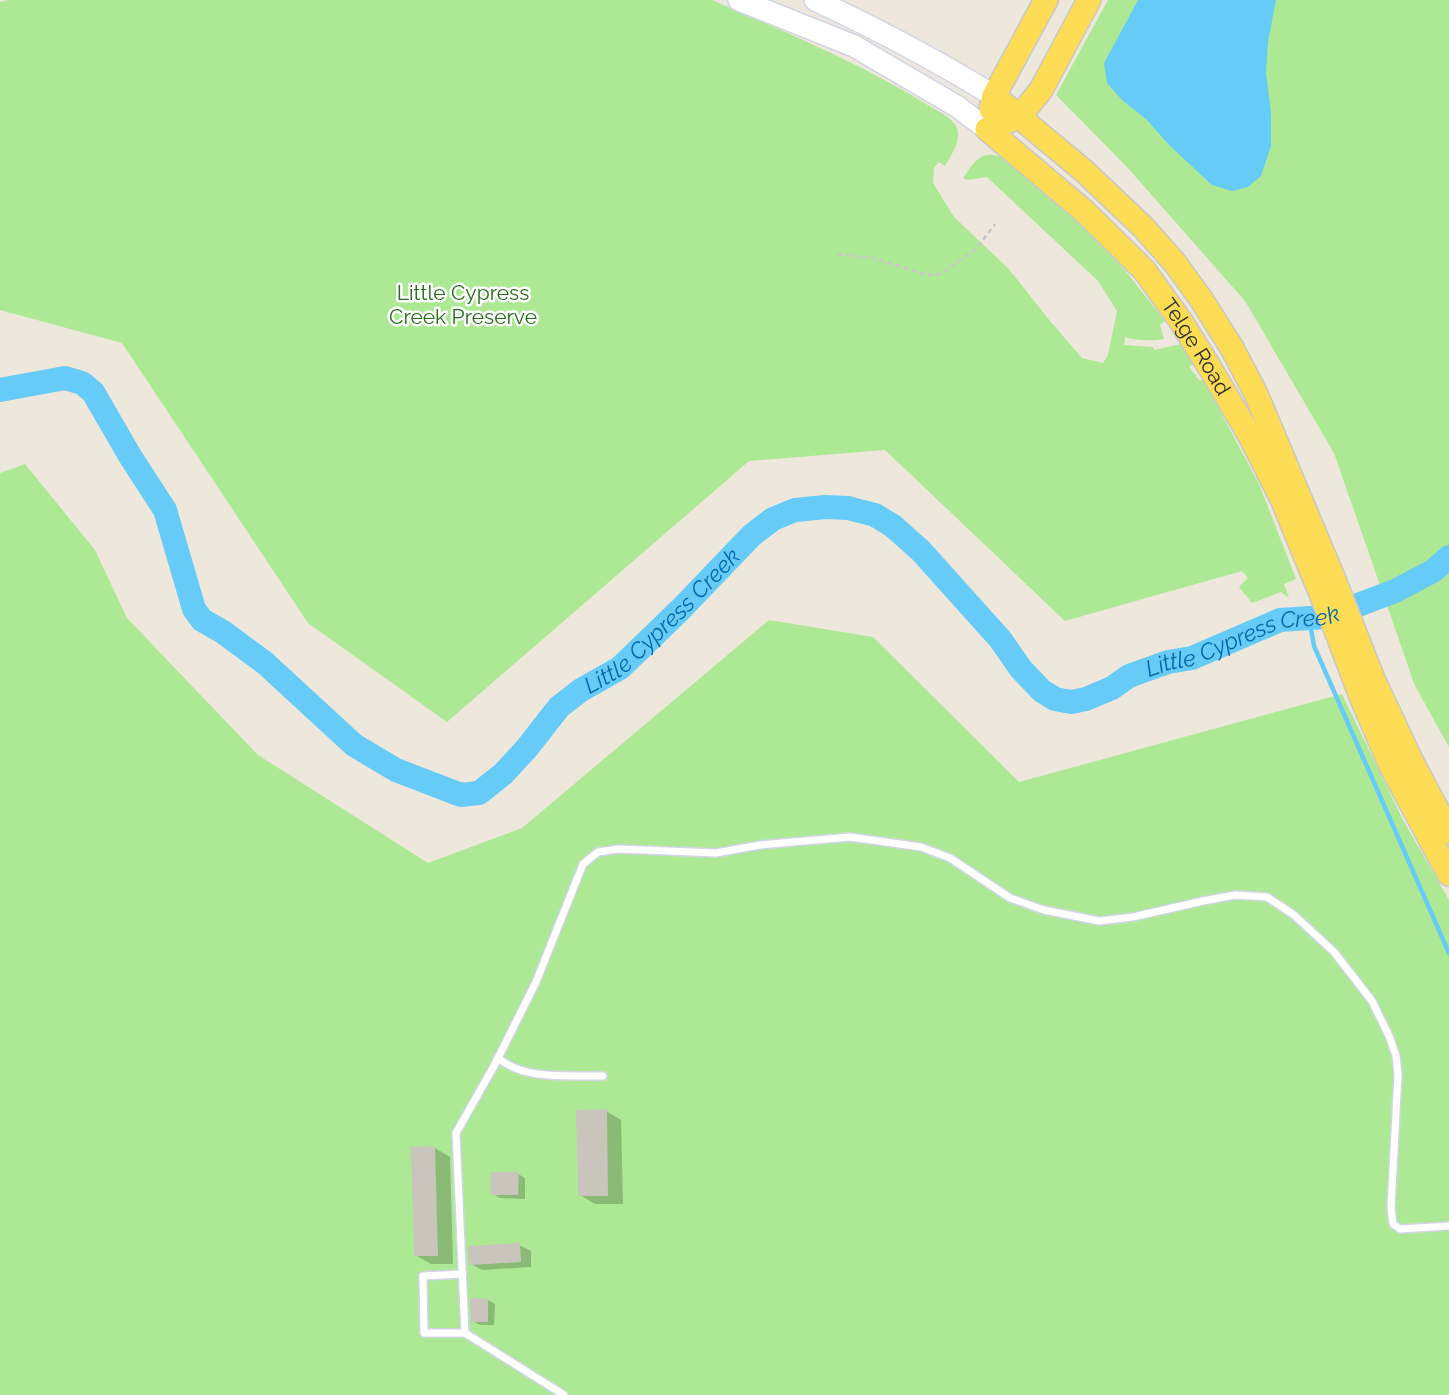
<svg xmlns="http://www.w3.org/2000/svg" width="1449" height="1395" font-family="Raleway,sans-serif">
<rect width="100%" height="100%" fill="#eee7dc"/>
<g fill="#ade994">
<path d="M8,0H712C785,32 858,62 926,104C936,110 950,116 956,126C963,139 951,155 945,166L939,162L934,168L933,183L954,217L1008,268L1050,321L1082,358L1103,363L1108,355L1117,311L1098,281L987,177L968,180L963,178C976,159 982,148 1006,159L1068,213L1124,269L1165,321L1160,325L1164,339C1151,341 1138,341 1125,337L1124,345L1153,347L1154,350L1181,344L1194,363L1189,367L1200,381L1203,379L1259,484L1296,579L1284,584L1289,598L1281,592L1252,603L1239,587L1248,578L1242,571L1065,621L885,450L749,461L447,722L308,623L122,343L0,310V2Z"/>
<path d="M1108,0H1449V747L1415,686L1334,453L1245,301L1127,167L1056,95Z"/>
<path d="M25,464L95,550L127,618L258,755L428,863L522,828L769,620L873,637L1019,782L1342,694L1402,818L1449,900V1395H0V473Z"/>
</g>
<path fill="#67cbf8" d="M1138,0H1276L1268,42L1266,73L1271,113V146L1261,176L1248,187L1232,191L1212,185L1169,145L1146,119L1122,100L1107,83L1104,63Z"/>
<g fill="#0003">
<path d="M606,1111L621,1120L623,1204H595L580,1195Z"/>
<path d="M435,1148L450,1157L453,1264H431L415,1255Z"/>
<path d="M518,1174L525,1178V1199L500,1198L493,1194Z"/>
<path d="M519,1245L531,1251V1267L482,1270L471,1264Z"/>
<path d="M488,1300L495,1304L494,1325H480L472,1321Z"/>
</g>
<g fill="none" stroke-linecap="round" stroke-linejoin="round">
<path stroke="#67cbf8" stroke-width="4.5" d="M1309,618L1314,646L1449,953"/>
<path stroke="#67cbf8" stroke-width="24" id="s1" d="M0,390L65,378L82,383L93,392L130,456L165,510L194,609L202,620L223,632L265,663L354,745L396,770L461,795L479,793L503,774L527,748L559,707L581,690L620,668L681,609L752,535L773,519L795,510L825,507L848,508L875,515L893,526L921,551L1000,639L1021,669L1042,691L1055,699L1071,702L1086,699L1112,688L1129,676L1168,662L1192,658L1280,620L1326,617L1395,591L1433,571L1449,557"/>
</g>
<g fill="#c9c4bc">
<path d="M607,1109L608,1196H578L576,1110Z"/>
<path d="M435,1146L438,1256H414L411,1147Z"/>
<path d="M491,1172H519L518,1195H491Z"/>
<path d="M520,1243L521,1262L469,1265L468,1246Z"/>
<path d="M470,1298L488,1299V1322H471Z"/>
</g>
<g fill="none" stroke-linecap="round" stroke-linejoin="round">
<defs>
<g id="service">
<path d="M498,1058C526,1081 569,1075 603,1076"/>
<path d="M463,1274L423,1276L424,1333H465L564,1395"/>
<path d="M465,1333L456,1133L494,1066L536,982L583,864L598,852L618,849L716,853L760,845L850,837L921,847L950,858L1010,898L1044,910L1099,921L1133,917L1203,901L1235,895L1267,897L1294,915L1334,952L1372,1001L1390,1038L1396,1056L1398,1074L1391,1208L1393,1224L1400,1229L1449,1226"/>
</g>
<g id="secondary">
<path d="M739,0L854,46L958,107L987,129"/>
<path d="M815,0C877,29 936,60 994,96"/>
</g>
<g id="primary">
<path d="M994,96L1084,171L1143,227L1175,263L1201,299L1232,348L1256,394L1333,577L1373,679L1411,760L1449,832"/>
<path d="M991,109L994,96L1046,0"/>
<path d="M1006,122L1019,117L1041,90L1089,0"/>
<path id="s2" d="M987,129L1084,211L1144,270L1180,320L1210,368L1250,436L1282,499L1335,628L1362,699L1391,766L1449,874"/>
</g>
</defs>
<use href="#service" stroke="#d1d4e5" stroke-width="10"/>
<use href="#secondary" stroke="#d1d4e5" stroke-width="24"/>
<use href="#primary" stroke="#c8c8c8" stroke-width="26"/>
<path stroke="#c8c8c8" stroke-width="2.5" stroke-dasharray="5 3.5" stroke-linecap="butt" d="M837,254L872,258L928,275L941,274L976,249L995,224"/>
<use href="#service" stroke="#fff" stroke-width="7"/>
<use href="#secondary" stroke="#fff" stroke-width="21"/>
<use href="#primary" stroke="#fbdc54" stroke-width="23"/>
</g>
<g text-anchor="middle" stroke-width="5" stroke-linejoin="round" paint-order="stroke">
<g font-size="21" fill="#236e15" stroke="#fff">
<text x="463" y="300">Little Cypress<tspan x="463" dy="24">Creek Preserve</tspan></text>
</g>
<g font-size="21" fill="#2b2b2b" stroke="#fff">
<text dy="7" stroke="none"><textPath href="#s2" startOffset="304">Telge Road</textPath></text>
</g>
<g font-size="23" font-style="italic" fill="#0367a7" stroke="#fff">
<text dy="8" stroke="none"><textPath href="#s1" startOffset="940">Little Cypress Creek</textPath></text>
<text dy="8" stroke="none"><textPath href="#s1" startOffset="1656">Little Cypress Creek</textPath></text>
</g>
</g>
</svg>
